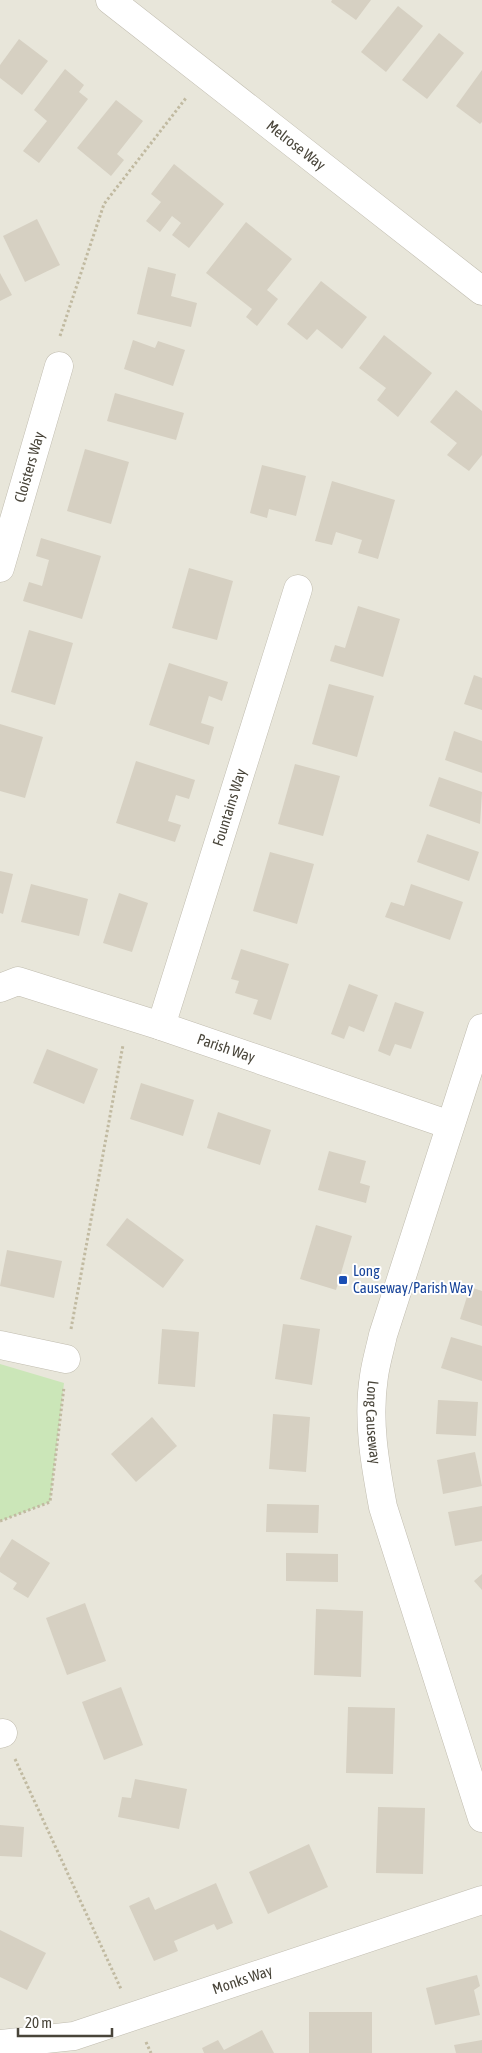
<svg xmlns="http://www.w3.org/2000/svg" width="482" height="2053" font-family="'Asap Condensed',sans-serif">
<rect width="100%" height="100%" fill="#f5f3ec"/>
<rect fill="#e8e6da" x="0" y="0" width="482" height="2053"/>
<path fill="#cbe6b8" d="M0,1364L64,1383L50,1502L0,1521Z"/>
<g fill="#d6d0c2">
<path d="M332,0H371L356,20L331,2Z"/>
<path d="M398,6L423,26L386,72L361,52Z"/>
<path d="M439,33L464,53L427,99L402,80Z"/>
<path d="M19,39L48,61L22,95L0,78V65Z"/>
<path d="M65,69L84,85L79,92L88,99L39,163L23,151L47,121L34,110Z"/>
<path d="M482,70V122L480,124L456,106Z"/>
<path d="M116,100L143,121L117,154L124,160L111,176L77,148Z"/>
<path d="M174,164L224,204L189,248L172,235L181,223L172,216L160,232L146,221L161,202L151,194Z"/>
<path d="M37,219L60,265L25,282L3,236Z"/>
<path d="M246,222L292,259L267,290L278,299L257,326L246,317L252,309L206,273Z"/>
<path d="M148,267L176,274L171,296L197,303L191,327L137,314Z"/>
<path d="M0,273L12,295L0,301Z"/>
<path d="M321,281L367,317L342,349L317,329L307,340L287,324Z"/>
<path d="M384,335L432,373L398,417L377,400L386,388L359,368Z"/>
<path d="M133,340L155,348L158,341L185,350L173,386L124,369Z"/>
<path d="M456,390L482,411V455L469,471L447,455L457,443L430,422Z"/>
<path d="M115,393L184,413L176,440L107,421Z"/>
<path d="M85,449L129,462L111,524L67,511Z"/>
<path d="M262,465L306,476L296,516L269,509L267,518L250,513Z"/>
<path d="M332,481L395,500L378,559L358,553L362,540L336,532L332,545L315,541Z"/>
<path d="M41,538L101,556L82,619L23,601L29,582L42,586L49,560L36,556Z"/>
<path d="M189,568L233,581L217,640L172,628Z"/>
<path d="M358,606L400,619L383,677L330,661L335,645L345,648Z"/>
<path d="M29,630L73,643L55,705L11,692Z"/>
<path d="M169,663L228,682L222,701L209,696L201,723L214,727L209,745L149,725Z"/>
<path d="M474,675L482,678V710L464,704Z"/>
<path d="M329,684L374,696L357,757L312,744Z"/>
<path d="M0,724L43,737L25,798L0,791Z"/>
<path d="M454,731L482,741V773L445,760Z"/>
<path d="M136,761L195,780L189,799L176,795L168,821L181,825L175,842L116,823Z"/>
<path d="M295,764L340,776L323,836L278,824Z"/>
<path d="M439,777L482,792L480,824L429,806Z"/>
<path d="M427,834L479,852L469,881L417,862Z"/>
<path d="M270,852L314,864L297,924L253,911Z"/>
<path d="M0,871L13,874L3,914L0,913Z"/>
<path d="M31,884L88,899L79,936L21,922Z"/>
<path d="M411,884L463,902L450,940L385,917L391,902L404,906Z"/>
<path d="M119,893L148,903L132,952L103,943Z"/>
<path d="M241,949L289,964L271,1020L253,1014L258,1000L235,993L239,981L231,979Z"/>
<path d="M349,984L378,995L364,1032L349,1026L344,1039L331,1034Z"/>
<path d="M395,1002L424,1012L411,1049L395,1044L390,1056L378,1051Z"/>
<path d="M47,1049L98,1069L84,1104L33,1083Z"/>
<path d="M141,1083L194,1100L183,1136L130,1119Z"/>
<path d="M218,1112L271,1130L260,1165L207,1148Z"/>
<path d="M329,1151L366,1161L360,1183L370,1186L366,1203L318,1190Z"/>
<path d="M127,1218L184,1260L163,1288L106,1245Z"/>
<path d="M316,1225L352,1236L336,1290L300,1279Z"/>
<path d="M7,1250L62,1261L54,1298L0,1286Z"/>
<path d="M470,1287L482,1291V1326L460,1319Z"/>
<path d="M283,1324L320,1329L312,1385L275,1379Z"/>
<path d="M162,1329L199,1332L195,1387L158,1384Z"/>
<path d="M451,1337L482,1346V1381L441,1368Z"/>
<path d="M438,1400L478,1402L476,1436L436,1434Z"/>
<path d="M273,1414L310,1417L306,1472L269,1469Z"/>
<path d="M152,1417L177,1446L136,1482L111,1454Z"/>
<path d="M475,1452L482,1486L443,1494L437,1460Z"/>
<path d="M267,1504L319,1505L318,1533L266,1532Z"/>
<path d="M482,1506V1541L455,1546L448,1512Z"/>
<path d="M12,1539L50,1563L28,1598L13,1589L17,1583L0,1572V1558Z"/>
<path d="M286,1553L338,1554V1582L286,1581Z"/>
<path d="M482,1574V1590L474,1581Z"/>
<path d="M85,1603L106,1661L67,1675L46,1618Z"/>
<path d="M316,1609L363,1611L361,1677L314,1675Z"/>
<path d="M121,1687L143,1745L104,1760L82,1702Z"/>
<path d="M348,1707L395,1708L393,1774L346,1773Z"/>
<path d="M135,1779L187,1789L179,1829L118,1817L122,1797L131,1798Z"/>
<path d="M378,1807L425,1808L423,1874L376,1873Z"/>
<path d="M0,1825L24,1827L22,1857L0,1856Z"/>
<path d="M309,1844L328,1887L268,1914L249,1872Z"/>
<path d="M216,1883L233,1923L217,1930L214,1924L174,1941L178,1951L154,1961L129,1906L149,1897L155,1910Z"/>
<path d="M0,1930L46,1953L27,1990L0,1977Z"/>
<path d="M477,1975L480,1986L474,1990L480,2015L435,2025L426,1988Z"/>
<rect x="309" y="2012" width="63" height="41"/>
<path d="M262,2030L274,2053H204L202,2048L218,2040L224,2050Z"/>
<path d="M482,2040V2053H456L454,2045Z"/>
</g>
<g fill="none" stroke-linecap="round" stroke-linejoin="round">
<defs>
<g id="street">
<path id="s1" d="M110,0L482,291"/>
<path id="s2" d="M0,568L59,366"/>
<path id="s3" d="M0,988L18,981L161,1026L450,1125"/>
<path id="s4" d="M161,1026L298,589"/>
<path id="s5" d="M482,1028L383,1335C380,1349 376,1362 374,1376C367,1420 375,1464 383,1507L482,1818"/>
<path d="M0,1345L66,1359"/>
<path d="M0,1734L3,1733"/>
<path id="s6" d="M0,2044L74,2036L482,1900"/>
</g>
</defs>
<use href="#street" stroke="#c0bcaf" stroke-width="29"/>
<g stroke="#c1baa1" stroke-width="3" stroke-dasharray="2.5 2.5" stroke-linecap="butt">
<path d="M60,336L104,204L186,98"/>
<path d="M71,1329L123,1045"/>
<path d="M0,1521L50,1502L64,1387"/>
<path d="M15,1759L121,1989"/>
<path d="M146,2042L151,2053"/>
</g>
<use href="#street" stroke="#fff" stroke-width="28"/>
</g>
<rect fill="#1a4fb4" stroke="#fff" stroke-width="2" x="338" y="1275" width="10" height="10" rx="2.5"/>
<g text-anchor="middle" stroke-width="4" stroke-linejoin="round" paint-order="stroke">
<g font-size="15" fill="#49453a" stroke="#fff">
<text dy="5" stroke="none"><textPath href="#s1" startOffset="236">Melrose Way</textPath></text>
<text dy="5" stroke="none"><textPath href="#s2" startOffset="105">Cloisters Way</textPath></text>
<text dy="5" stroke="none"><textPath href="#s4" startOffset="229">Fountains Way</textPath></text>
<text dy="5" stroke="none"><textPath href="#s3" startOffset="238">Parish Way</textPath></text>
<text dy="5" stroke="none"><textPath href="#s5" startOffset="411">Long Causeway</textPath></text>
<text dy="5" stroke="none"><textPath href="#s6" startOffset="252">Monks Way</textPath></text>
</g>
<g font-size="15" fill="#164399" stroke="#fff" text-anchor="start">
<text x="353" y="1276">Long<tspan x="353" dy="17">Causeway/Parish Way</tspan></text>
</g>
</g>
<path d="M18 2028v8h94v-8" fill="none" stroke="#49453a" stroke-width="2.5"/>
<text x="25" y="2028" font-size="15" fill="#49453a" stroke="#ffffff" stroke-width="4" paint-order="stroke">20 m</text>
</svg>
